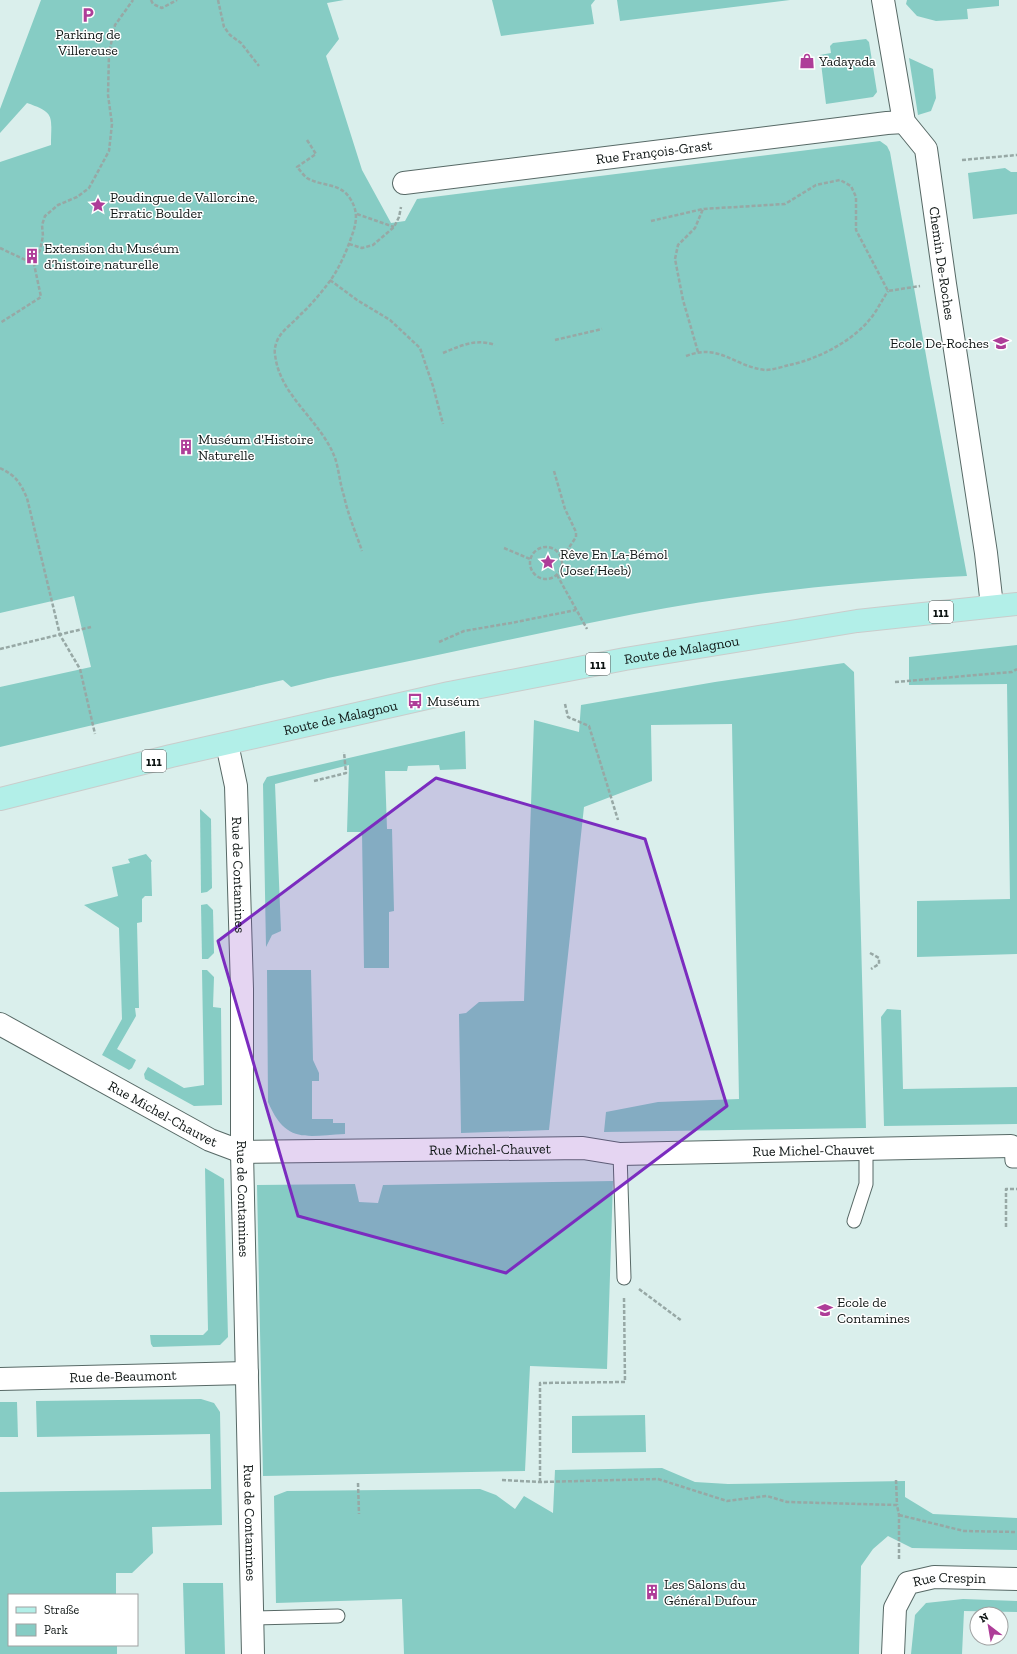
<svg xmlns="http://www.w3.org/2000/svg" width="1017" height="1654" font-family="'Zilla Slab',serif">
<rect width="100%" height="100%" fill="#daefec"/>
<g fill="#86ccc4">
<path d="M41,0H344L327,3L339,39L326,56L362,170L391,223L405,221L417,199L880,141L887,146L890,152L930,378L967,576C856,581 744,593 634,614C532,634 430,657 328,678L291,687L283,680L0,747V687L91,667L74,596L0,613V162L51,145C51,116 56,113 27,103L0,133V109Z"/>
<path d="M492,0H595L591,5L594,24L501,36Z"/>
<path d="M617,0H790L620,21Z"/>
<path d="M907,0H999V6L967,9L968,19L936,21L917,16L906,4Z"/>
<path d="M866,39L869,42L877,92L873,97L826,104L820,55L831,53L830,46L833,43Z"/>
<path d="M909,58L933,69L936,98L931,111L918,115Z"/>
<path d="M1005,168L1011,172H1017V214L973,219L968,173Z"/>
<path d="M1017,645V954L917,957V901L1010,899L1007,684L909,685V657Z"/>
<path d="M844,663L854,672L866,1128L604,1132L606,1112L658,1102L739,1099L732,724L651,725L652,781L584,807L549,1130L461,1133L459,1014L466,1013L479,1002L524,1001L534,720L579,732L581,705L715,682Z"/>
<path d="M465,731L466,769L440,770L439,765L408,766L407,771H385L387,829H392L394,911L389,912V968H364L362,832H347L349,765L275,784L281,931L272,935L266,947L263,784L267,777Z"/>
<path d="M200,809L211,819L212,888L207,892L201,893Z"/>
<path d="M146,854L152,861L151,862L152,896H145L142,899V922L137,923L139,1008H135L136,1016L117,1049L136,1060L132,1068L129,1070L102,1055L122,1019L119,928L84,905L118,896L112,867L130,863L128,859Z"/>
<path d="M207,904L213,910L214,953L208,959H202L201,905Z"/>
<path d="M202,970H207L214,977L213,1007L221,1008L222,1105L194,1106L145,1079L144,1074L148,1067L184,1088L204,1085Z"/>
<path d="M267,970H311L313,1060L319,1073V1081H312V1119H333V1123H345V1134C305,1136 286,1144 268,1102Z"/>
<path d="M887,1009L901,1010L903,1089L1017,1087V1124L884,1126L881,1017Z"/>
<path d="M205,1168L224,1179L228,1337L220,1345L153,1347L151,1344L150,1335H203L208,1330Z"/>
<path d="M613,1181L607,1369L530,1366L525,1471L263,1476L257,1185L355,1184L359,1202L378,1203L383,1185Z"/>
<path d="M201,1399L214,1403L220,1412L222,1525L152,1527L153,1553L132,1573H116V1595H9V1645H117V1654H0V1492L211,1489L210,1434L37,1437L36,1401Z"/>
<path d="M0,1402H17L18,1437H0Z"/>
<path d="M645,1415L646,1452L572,1453V1416Z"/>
<path d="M662,1468L695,1482L728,1484L905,1481V1497L933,1514L1017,1518V1550L912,1548L888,1536L873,1549L861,1566L859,1654H404L402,1599L276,1603L274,1496L287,1491L480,1489L496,1495L515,1509L524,1496L553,1513L555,1470Z"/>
<path d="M183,1583H223L225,1654H185Z"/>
<path d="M963,1599L1017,1601V1612L964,1611L962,1654H911L915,1615L926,1603Z"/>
</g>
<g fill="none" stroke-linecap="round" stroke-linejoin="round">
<defs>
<g id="service">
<path d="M1011,1146L1012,1161H1017"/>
<path d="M620,1154L624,1278"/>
<path d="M854,1221L866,1184V1149"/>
<path d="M253,1618L338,1616"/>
</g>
<g id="minor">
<path id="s1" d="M883,0L904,122L926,149L945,284L986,553L992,606"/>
<path id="s2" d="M404,183L887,123L904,122"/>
<path id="s3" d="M0,1024L210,1140L242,1152L583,1148L620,1154L1011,1146"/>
<path id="s4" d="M0,1379L247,1373"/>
<path id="s5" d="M893,1654L895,1608L908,1583L934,1577L1017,1579"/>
</g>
<g id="secondary">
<path id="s6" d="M227,744L236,786L242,989V1152L253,1654"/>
</g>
<g id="primary">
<path id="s7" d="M0,799L171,756L449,693L625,659L857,621L1017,604"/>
</g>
</defs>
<use href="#service" stroke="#576966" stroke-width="15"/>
<use href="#minor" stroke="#576966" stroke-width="24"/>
<use href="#secondary" stroke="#576966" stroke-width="24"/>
<use href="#primary" stroke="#cacccb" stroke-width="24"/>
<g stroke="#97a8a5" stroke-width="2.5" stroke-dasharray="4 2" stroke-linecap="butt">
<path d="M151,0L153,4L162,8L177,0"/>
<path d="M218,0L224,27L230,35L241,43L259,66"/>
<path d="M307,140L316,154L297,167C300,170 303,175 307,178C322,187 341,182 351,200C359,213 356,225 351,238C346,253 339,268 330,281C321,293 311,305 300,315C294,322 284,329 279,337C276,342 274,349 275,354C279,396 321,420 335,458C339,470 340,484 344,496C348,515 356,533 362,551"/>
<path d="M962,160L1017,155"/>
<path d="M357,214L394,227"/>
<path d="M651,221L703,209L785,204L816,185L840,180L851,186L856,197V230L888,291L920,286"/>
<path d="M349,244L362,248L373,245L394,227L399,217L401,207"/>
<path d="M0,248L34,264L41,297L0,323"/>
<path d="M34,264L40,250L43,236L42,225L45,216L58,205L77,197L89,188L109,151L112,124L108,95L109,53L115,25L133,0"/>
<path d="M330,280L357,300L390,320L420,348L433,386L443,424"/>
<path d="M555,340L602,329"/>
<path d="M698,352L683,300L675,259L678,245L695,228L703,209"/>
<path d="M443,353C460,346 476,338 495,345"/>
<path d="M686,356C720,343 733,366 765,370C772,370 782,367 789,365C816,360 853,341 870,319C877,311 882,300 888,291"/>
<path d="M0,468C16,476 20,482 27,498L60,635L80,669L95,734"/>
<path d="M554,471L565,509L576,532V537L568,549L561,556"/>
<circle cx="546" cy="563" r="16"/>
<path d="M504,548L530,559"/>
<path d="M557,575L587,629"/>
<path d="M439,642L464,631L511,623L576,610"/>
<path d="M0,649L91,627"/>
<path d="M895,682L1012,672L1017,669"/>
<path d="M565,704L568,717L589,726L618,820"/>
<path d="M314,781L346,773L344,752"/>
<path d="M870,953L879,958V964L871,969"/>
<path d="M1006,1227V1189H1017"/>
<path d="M639,1289L682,1321"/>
<path d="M502,1480L540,1482L658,1479L727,1501L767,1496L787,1502L897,1505L899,1515V1561"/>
<path d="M896,1480L897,1505"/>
<path d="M540,1482V1383L625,1382L624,1298"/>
<path d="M358,1483L359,1514"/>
<path d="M899,1515L964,1531L1017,1532"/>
</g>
<use href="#service" stroke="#fff" stroke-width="13"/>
<use href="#minor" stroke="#fff" stroke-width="22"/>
<use href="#secondary" stroke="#fff" stroke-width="22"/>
<use href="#primary" stroke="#b2efe8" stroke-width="22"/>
</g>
<path fill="#7b2cbf" fill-opacity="0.2" stroke="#7b2cbf" stroke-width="3" stroke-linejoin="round" d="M436,778L645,839L727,1106L506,1273L298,1216L218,941Z"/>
<defs>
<symbol id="parking-bare" viewBox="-9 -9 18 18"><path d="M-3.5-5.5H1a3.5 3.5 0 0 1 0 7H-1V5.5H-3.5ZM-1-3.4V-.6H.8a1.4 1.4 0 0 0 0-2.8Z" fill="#ae3d98" stroke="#fff" stroke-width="2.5" paint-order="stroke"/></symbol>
<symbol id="shop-bare" viewBox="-9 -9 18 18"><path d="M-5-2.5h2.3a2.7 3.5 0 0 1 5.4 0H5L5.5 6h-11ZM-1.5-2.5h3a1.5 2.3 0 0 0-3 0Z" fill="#ae3d98" stroke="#fff" stroke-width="2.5" paint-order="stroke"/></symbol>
<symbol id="sight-bare" viewBox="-9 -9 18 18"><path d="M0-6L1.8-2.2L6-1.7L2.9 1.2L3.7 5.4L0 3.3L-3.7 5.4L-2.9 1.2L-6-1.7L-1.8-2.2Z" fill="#ae3d98" stroke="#fff" stroke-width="2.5" paint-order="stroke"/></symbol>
<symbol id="building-bare" viewBox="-9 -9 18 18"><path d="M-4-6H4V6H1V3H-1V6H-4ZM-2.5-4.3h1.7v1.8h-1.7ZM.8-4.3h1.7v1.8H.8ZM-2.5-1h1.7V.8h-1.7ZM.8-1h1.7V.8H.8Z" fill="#ae3d98" stroke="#fff" stroke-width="2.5" paint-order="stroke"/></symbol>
<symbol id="school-bare" viewBox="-9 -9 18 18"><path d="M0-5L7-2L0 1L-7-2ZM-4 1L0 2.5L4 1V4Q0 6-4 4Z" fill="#ae3d98" stroke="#fff" stroke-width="2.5" paint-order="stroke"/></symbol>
<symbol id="bus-bare" viewBox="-9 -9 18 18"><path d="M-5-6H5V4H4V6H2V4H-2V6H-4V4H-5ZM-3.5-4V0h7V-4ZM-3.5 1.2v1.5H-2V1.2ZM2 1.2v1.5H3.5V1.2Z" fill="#ae3d98" stroke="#fff" stroke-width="2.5" paint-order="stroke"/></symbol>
</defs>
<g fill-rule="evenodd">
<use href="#parking-bare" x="77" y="4" width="22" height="22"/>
<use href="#shop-bare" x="796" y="50" width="22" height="22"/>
<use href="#sight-bare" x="87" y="194" width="22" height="22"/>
<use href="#building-bare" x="21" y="245" width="22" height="22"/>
<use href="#school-bare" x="990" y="332" width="22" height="22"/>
<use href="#building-bare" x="175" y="436" width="22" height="22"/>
<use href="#sight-bare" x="537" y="551" width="22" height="22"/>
<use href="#bus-bare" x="404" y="690" width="22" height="22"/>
<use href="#school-bare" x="814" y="1299" width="22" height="22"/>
<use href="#building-bare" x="641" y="1581" width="22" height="22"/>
</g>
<g text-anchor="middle" stroke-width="3" stroke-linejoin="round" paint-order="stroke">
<g fill="#fff" stroke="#565b5a" stroke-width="1">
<rect x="929" y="601" width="24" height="22" rx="3"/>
<rect x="586" y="653" width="24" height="22" rx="3"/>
<rect x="142" y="750" width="24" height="22" rx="3"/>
</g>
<g font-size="13" font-weight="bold" fill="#0e1514">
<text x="941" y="617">111</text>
<text x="598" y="669">111</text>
<text x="154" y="766">111</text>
</g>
<g font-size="14" fill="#0e1514" stroke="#fff" text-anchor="start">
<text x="88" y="39" text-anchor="middle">Parking de<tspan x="88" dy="16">Villereuse</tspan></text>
<text x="819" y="66">Yadayada</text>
<text x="110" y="202">Poudingue de Vallorcine,<tspan x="110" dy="16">Erratic Boulder</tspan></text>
<text x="44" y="253">Extension du Muséum<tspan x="44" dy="16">d’histoire naturelle</tspan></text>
<text x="989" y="348" text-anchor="end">Ecole De-Roches</text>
<text x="198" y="444">Muséum d'Histoire<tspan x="198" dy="16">Naturelle</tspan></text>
<text x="560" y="559">Rêve En La-Bémol<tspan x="560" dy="16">(Josef Heeb)</tspan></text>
<text x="427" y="706">Muséum</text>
<text x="837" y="1307">Ecole de<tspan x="837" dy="16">Contamines</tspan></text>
<text x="664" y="1589">Les Salons du<tspan x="664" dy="16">Général Dufour</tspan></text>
</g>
<g font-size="14" fill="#0e1514" stroke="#fff">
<text dy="5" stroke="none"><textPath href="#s2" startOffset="252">Rue François-Grast</textPath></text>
<text dy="5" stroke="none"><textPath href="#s1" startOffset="274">Chemin De-Roches</textPath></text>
<text dy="5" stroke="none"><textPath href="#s7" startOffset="698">Route de Malagnou</textPath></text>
<text dy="5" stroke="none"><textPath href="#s7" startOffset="350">Route de Malagnou</textPath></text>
<text dy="5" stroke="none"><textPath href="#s6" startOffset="132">Rue de Contamines</textPath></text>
<text dy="5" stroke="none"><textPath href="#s3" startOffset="186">Rue Michel-Chauvet</textPath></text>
<text dy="5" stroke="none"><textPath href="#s3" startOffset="522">Rue Michel-Chauvet</textPath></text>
<text dy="5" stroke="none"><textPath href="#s3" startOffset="846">Rue Michel-Chauvet</textPath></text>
<text dy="5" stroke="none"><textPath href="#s6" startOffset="456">Rue de Contamines</textPath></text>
<text dy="5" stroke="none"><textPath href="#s4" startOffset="123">Rue de-Beaumont</textPath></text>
<text dy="5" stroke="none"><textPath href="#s6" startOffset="780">Rue de Contamines</textPath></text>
<text dy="5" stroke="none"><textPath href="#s5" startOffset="116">Rue Crespin</textPath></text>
</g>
</g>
<rect x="8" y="1594" width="130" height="52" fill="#ffffff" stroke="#9fa1a1"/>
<rect x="16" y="1607" width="20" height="6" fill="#b2efe8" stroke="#9fa1a1"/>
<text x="44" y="1614" font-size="12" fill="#0e1514">Straße</text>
<rect x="16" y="1624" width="20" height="12" fill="#86ccc4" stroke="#9fa1a1"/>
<text x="44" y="1634" font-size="12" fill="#0e1514">Park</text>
<g transform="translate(989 1626) rotate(329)"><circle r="19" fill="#ffffff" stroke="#9fa1a1"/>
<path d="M0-3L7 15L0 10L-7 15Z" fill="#ae3d98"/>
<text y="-6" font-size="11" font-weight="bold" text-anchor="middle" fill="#0e1514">N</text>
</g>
</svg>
